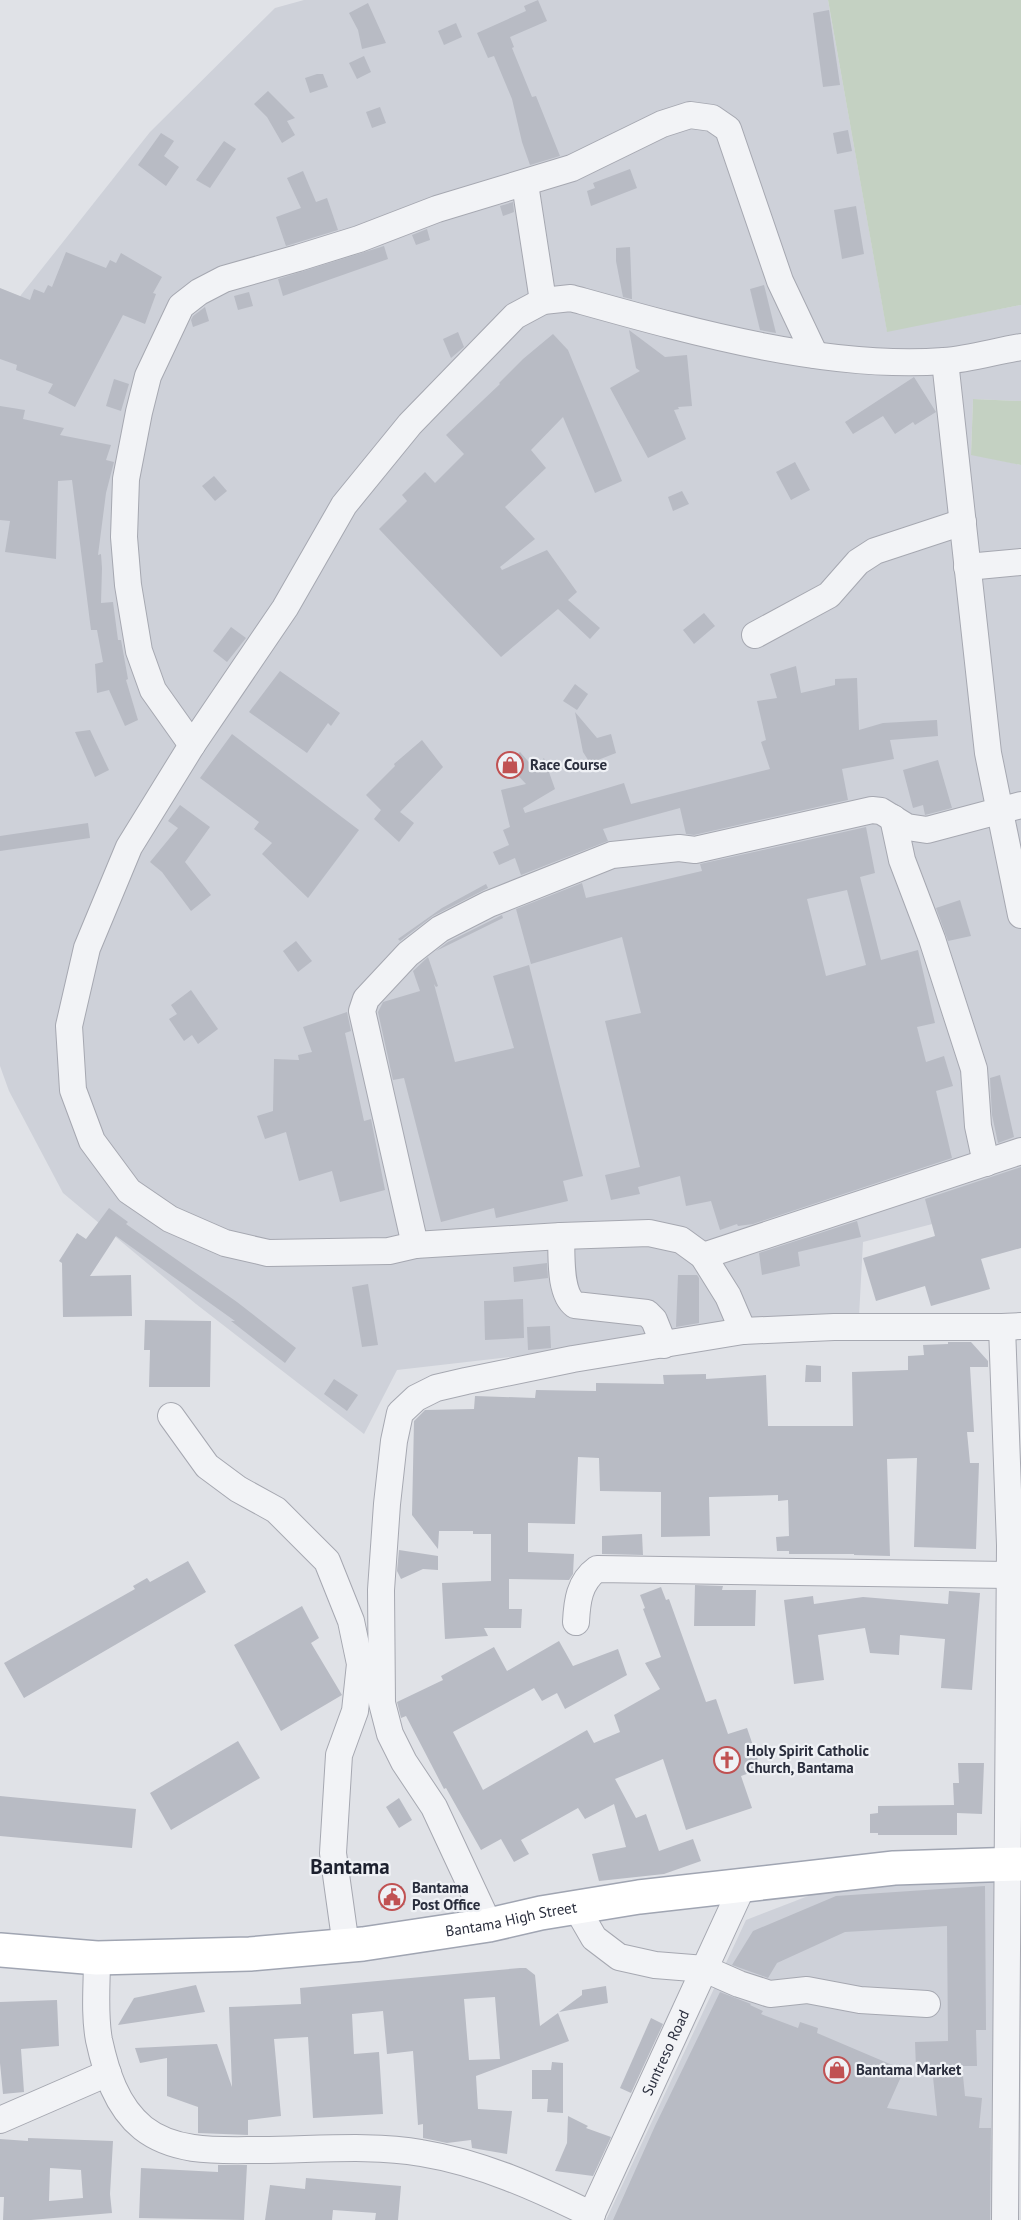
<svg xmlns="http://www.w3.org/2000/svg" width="1021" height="2220" font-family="'PT Sans',sans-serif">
<rect width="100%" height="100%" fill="#e0e2e7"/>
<g fill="#ced1d9">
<path d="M304,0H828L887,331L1021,305V401L973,399L971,454L1021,465V1201L863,1242L859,1317L397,1370L364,1434L196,1304L63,1193L9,1091L0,1066V332L21,295L150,132L275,8Z"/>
<path d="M997,1873L998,2220H606L746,1920L829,1888Z"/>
</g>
<g fill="#c4d1c2">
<path d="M828,0H1021V305L887,332Z"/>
<path d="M973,399L1021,401V465L971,455Z"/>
</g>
<g fill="#b8bbc4" fill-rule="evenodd">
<path d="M538,0L547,21L510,37L514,47L512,48L532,97L536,96L560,156L530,165L522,142L512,99L494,56L488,58L477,33L526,11L524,6Z"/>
<path d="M368,3L386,43L362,49L358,30L349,13Z"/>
<path d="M829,10L840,85L823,87L813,13Z"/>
<path d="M456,23L462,37L444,45L438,31Z"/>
<path d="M364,56L371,72L357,79L349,63Z"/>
<path d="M317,74H323L328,87L310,93L305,78Z"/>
<path d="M268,91L295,118L287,121L295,135L282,143L267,117L254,104Z"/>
<path d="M380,107L386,123L372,128L366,112Z"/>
<path d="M848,130L852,151L837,154L833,133Z"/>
<path d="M161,133L174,141L164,156L179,167L166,186L138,165Z"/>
<path d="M224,141L236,149L210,188L196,180Z"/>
<path d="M630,169L637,188L591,206L587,191L595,188L593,183Z"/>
<path d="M303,171L316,202L327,198L338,230L286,246L276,217L301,208L287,178Z"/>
<path d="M513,202L514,212L503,216L500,206Z"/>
<path d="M856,206L864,254L842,259L834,210Z"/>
<path d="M427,229L430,240L416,245L412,235Z"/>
<path d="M384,246L388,259L283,296L278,279Z"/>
<path d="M630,247L632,299H631L623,297L616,261V248Z"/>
<path d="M66,252L106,268L110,260L116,263L121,253L162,277L153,293L156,294L145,324L123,315L75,407L48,393L53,384L16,370L17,365L0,359V288L30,300L34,289L44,293L48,285L52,287Z"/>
<path d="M764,285L776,333L760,330L750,289Z"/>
<path d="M249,292L253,306L238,310L234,296Z"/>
<path d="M205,307L209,321L193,327L191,320L193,316Z"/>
<path d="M629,330L665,357L687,355L692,406L678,407L679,409L674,410L686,439L648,458L610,388L640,371L636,368Z"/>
<path d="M458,332L464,347L451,358L443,339Z"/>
<path d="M553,334L568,350L622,481L595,493L563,417L531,450L546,468L505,507L535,539L500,567L502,570L547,550L577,592L568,600L600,628L590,639L558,609L501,657L379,529L407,501L402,495L425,472L435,483L464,454L446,435L500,384L499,383L523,359Z"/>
<path d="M914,377L936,412L915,425L913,422L895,434L883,416L853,434L845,422Z"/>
<path d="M114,379L129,384L121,411L106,406Z"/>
<path d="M0,406L25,410L23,419L64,428L60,435L111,445L106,460L114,462L106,493L98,555L101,554L102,568L101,603L113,602L118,640H121L128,679L126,680L138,720L125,726L109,690L97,693L95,664L103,662L97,630H91L72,480L58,481L56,559L5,552L10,521L0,520Z"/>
<path d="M795,462L810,490L791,500L776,472Z"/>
<path d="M214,476L227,491L215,501L202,486Z"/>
<path d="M682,491L689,504L673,511L668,497Z"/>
<path d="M704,613L715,626L694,644L683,630Z"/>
<path d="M231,627L246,638L227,662L213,651Z"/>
<path d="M796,666L801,693L835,685V679L857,678L859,730L883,723L937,720L938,736L890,740L894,759L842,769L848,800L694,835L686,834L680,808L603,829L608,841L521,875L515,858L499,865L493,852L509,845L503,830L510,827L501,790L526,784L507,764L520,752L534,768L544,758L555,789L523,808L525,813L624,783L631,804L770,769L761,742L766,740L757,701L777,698L770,674Z"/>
<path d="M280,671L340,713L331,726L328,723L307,753L249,712Z"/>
<path d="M575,684L588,694L577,710L563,701Z"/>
<path d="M575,712L597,738L611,734L616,753L590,763L583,752Z"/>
<path d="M90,730L109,770L95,777L75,732Z"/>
<path d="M232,734L359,830L308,898L262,854L272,843L254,829L259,822L200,778Z"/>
<path d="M422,740L443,767L400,812L414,823L399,842L374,819L381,810L366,795L395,766L394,764Z"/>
<path d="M938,760L952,808L925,815L923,805L913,808L903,770Z"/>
<path d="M180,805L210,827L185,862L211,895L191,911L162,872L150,862L178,828L168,821Z"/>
<path d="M88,823L90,838L0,851V836Z"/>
<path d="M866,827L875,873L860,877L881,960L918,950L935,1023L917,1027L926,1062L944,1056L953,1086L936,1091L952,1158L753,1224L738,1226L737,1224L720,1230L711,1201L686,1206L680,1176L638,1187L640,1194L611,1200L605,1175L640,1167L605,1021L641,1013L622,937L531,964L516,909L582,883L586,898L702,871L700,864ZM847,890L866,965L826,976L807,899Z"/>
<path d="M486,884L488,888L433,916L400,941L398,939L442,908Z"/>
<path d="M960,900L971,936L948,941L936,908Z"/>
<path d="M502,915L503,918L436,951L448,942Z"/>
<path d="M296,941L312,961L298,972L283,951Z"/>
<path d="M428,957L438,986L436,987L434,984L455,1062L514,1048L493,976L529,965L583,1176L563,1181L568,1201L496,1218L494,1208L441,1222L404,1078L393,1080L378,1012L383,1002L420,991L413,971Z"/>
<path d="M191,990L218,1029L198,1044L192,1035L184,1041L169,1019L177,1014L171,1005Z"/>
<path d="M347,1012L351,1031L345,1033L364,1121L371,1119L385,1190L340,1202L332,1171L299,1181L286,1132L265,1139L257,1116L273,1111L274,1059L299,1060L298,1055L312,1052L303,1027Z"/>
<path d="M1000,1075L1014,1137L998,1143L992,1115L990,1078Z"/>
<path d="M1021,1167V1248L981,1259L990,1289L931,1306L925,1286L876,1301L863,1258L935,1236L925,1199Z"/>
<path d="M109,1208L128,1222L126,1224L237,1302L296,1348L285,1363L231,1321H235L116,1236L90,1276L131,1275L132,1316L63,1317L62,1263L59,1261L77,1233L86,1239Z"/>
<path d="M857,1221L861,1237L798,1252L800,1266L762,1275L759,1253Z"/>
<path d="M547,1263L548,1278L514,1282L513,1267Z"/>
<path d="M678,1275H697L699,1278V1323L676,1327Z"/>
<path d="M368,1284L378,1345L362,1347L352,1287Z"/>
<path d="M523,1299L524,1338L485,1340L484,1301Z"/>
<path d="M145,1320L211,1321L210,1387H149L150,1350H144Z"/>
<path d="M550,1326L551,1348L528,1350L527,1327Z"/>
<path d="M948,1342H971L988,1361V1367H970L974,1432H967L970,1463H979L976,1549L914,1547L917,1458L887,1459L890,1556L854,1555V1554H789V1551H777L776,1537L789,1536L788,1500L778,1501V1495L709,1497L710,1536L661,1537V1492L600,1491L599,1458L578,1457L575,1524L528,1523V1552L574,1554L573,1574L569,1580L509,1579V1609H522L521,1628H484L488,1636L445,1639L442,1583L491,1581V1534H473V1531H439L438,1549L412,1515L414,1421L425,1410L474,1409L475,1396L535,1398L536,1390L596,1391V1383L664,1384L663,1375L706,1374V1379L766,1375L768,1426H853L852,1372L908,1370V1356L924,1355L923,1345L948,1344Z"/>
<path d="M806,1365L821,1366V1382H805Z"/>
<path d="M334,1379L358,1395L347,1411L324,1394Z"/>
<path d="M642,1534L643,1555L602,1554V1536Z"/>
<path d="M399,1550L438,1556V1570L423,1569L401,1579L397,1571Z"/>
<path d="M188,1561L206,1592L24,1698L4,1663L135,1589L133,1586L147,1578L150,1582Z"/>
<path d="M695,1585L723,1586L722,1590H756L755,1626H694Z"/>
<path d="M661,1587L666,1600L669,1599L706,1702L716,1699L728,1734L747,1728L761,1769L741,1776L752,1808L686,1830L663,1759L615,1779L636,1818L646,1814L659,1851L693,1839L701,1861L664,1874L599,1881L592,1854L626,1847L614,1804L585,1819L578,1808L521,1840L529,1854L514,1862L501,1839L481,1850L446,1788L444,1789L406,1716L401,1718L397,1702L443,1680L441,1676L494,1647L507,1671L559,1641L573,1666L618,1649L627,1675L565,1709L557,1693L542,1701L534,1688L453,1732L483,1790L587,1730L594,1743L620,1732L614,1715L660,1689L645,1663L661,1657L643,1609L645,1608L640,1595Z"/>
<path d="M949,1591L980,1593L972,1690L941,1688L945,1639L900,1635L899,1655L870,1653L865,1628L818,1635L824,1680L794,1684L784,1600L813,1596L814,1604L863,1597L948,1604Z"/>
<path d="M302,1606L319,1638L311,1643L342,1695L281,1731L234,1645Z"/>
<path d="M238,1741L260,1778L171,1830L150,1793Z"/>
<path d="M958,1763H984L982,1814L957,1813V1835H878V1833H870V1814L878,1813V1806L954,1805L953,1783H959Z"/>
<path d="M0,1796L136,1809L132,1848L0,1836Z"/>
<path d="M399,1798L412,1820L399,1828L386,1807Z"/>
<path d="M402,1886L405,1905L381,1908L378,1890Z"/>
<path d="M985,1886L986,2030H976L977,2066H962L965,2096L982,2098L979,2128H991L990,2220H613L655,2126L720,1992L751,2004L750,2005L763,2011L761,2014L798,2028L800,2022L818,2028L817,2033L904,2070L887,2108L937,2116L932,2067L916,2068L915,2042L948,2041L947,1926L845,1932L777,1963L768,1978L732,1965L753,1931L836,1896Z"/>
<path d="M520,1968H526L535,1975L540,2026L558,2013L569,2041L476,2076L478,2109L512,2111L507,2154L472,2148L471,2140L447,2143L423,2138V2124L418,2125L413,2051L387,2054L383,2011L352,2014L354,2054L379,2052L383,2114L313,2118L308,2037L274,2039L281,2116L248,2120V2135L198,2133V2107L167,2096V2058L140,2063L135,2048L217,2044L232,2087L229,2007L301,2004L300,1988ZM495,1997L500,2059L469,2060L464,1999Z"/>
<path d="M196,1985L205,2012L118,2025L134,1998Z"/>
<path d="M606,1986L608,2003L559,2012L582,1995V1990Z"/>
<path d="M57,2000L59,2046L21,2049L24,2092L3,2094L0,2063V2002Z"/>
<path d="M651,2018L663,2024L631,2093L620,2088Z"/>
<path d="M552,2062L563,2063V2113L547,2112L548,2099H532V2070H551Z"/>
<path d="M568,2116L588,2126L586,2128L611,2137L593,2176L555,2171L567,2143Z"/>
<path d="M28,2138L113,2141L110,2194L112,2213L31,2220H3L4,2197H0V2139L28,2141ZM50,2168L81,2170L83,2198L49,2201Z"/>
<path d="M218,2165H247L244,2220L139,2218L141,2168L218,2172Z"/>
<path d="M306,2178L401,2186L398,2220H375L376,2213L333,2210L332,2220H265L270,2185L305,2189Z"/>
</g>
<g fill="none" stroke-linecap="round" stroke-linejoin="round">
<defs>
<g id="minor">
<path d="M525,184L543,301"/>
<path d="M945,361L988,753L1021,915"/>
<path d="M967,567L1021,562"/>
<path d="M755,635L829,595L858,562L875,551L963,522"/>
<path d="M192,745L153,690L139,651L128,585L124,537L126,479L139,412L148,376L181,306L199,292L224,279L298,258L359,239L437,209L572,168L662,124L690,115L712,118L728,129L780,281L815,355"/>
<path d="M893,818L902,860L932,939L974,1069L978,1126L986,1163"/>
<path d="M561,1236C562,1256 559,1293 575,1305L647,1313L654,1320L664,1345"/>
<path d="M415,1245L362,1011L366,999L408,954L440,929L489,904L612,855L679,848L695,850L872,810L881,811L907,827L927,830L1021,805"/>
<path d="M703,1256L1021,1151"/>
<path d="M1002,1327L1010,1545L1005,2220"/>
<path d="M743,1331L728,1296L703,1256L681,1240L649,1233L561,1236L415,1245L389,1251L268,1253L225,1243L170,1219L129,1191L92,1141L73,1090L69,1026L87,948L129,847L192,745L285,608L344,505L410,424L515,316L543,301L571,298C686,330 824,370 944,361C970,359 996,351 1021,347"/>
<path d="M171,1416L207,1466L238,1489L276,1510L327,1561L351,1621L360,1664L355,1711L339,1755L333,1853L346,1946"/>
<path d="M576,1622C577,1602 579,1582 597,1569L1009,1575"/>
<path d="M576,1907L594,1938L619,1957L655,1965L705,1969L739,1984L770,1994L807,1990L860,2000L927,2004"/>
<path d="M489,1925L434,1807L404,1762L390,1734L382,1703L381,1590L387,1504L394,1441L400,1413L416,1398L436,1388L466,1381L573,1359L743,1331L834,1327H1002L1021,1326"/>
<path d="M97,1958C97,1984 94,2014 99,2040C106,2072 116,2106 143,2128C176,2154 222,2150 261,2150C311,2150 373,2144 421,2153C482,2163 537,2188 592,2215"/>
<path d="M0,2120L108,2073"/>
<path id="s1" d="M589,2220L743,1885"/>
</g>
<g id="major">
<path id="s2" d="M0,1950L97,1958L250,1954L363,1944L489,1925L541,1913L639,1897L894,1868L1021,1864"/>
</g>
</defs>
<use href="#minor" stroke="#a6a8b1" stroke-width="28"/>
<use href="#major" stroke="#a0a5b2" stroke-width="36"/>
<use href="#minor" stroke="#f2f3f6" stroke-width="26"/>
<use href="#major" stroke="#fff" stroke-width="33"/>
</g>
<defs>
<symbol id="shop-ring" viewBox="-11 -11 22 22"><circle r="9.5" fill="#eff1f5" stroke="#c05152" stroke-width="1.5"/><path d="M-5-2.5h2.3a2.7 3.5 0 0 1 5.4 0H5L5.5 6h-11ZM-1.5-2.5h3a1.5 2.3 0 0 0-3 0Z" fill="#c05152"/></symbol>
<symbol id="church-ring" viewBox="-11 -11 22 22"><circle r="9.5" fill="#eff1f5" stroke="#c05152" stroke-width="1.5"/><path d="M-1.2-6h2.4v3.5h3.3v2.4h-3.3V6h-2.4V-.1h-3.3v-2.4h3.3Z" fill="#c05152"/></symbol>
<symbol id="civic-ring" viewBox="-11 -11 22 22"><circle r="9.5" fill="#eff1f5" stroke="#c05152" stroke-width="1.5"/><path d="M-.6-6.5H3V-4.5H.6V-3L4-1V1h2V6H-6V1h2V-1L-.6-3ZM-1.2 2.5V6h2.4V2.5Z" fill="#c05152"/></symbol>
</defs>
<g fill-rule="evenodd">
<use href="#shop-ring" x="495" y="750" width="30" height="30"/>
<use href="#church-ring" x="712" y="1745" width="30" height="30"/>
<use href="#civic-ring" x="377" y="1882" width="30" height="30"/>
<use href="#shop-ring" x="822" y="2055" width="30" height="30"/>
</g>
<g text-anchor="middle" stroke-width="4.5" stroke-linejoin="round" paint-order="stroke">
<g font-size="15" font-weight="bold" fill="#2a2e3d" stroke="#eff1f5" text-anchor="start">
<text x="530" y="770">Race Course</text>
<text x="746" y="1756">Holy Spirit Catholic<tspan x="746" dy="17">Church, Bantama</tspan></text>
<text x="412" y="1893">Bantama<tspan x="412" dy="17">Post Office</tspan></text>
<text x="856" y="2075">Bantama Market</text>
</g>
<g font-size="15" fill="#2a2e3d" stroke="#eff1f5">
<text dy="5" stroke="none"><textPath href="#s2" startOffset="514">Bantama High Street</textPath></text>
<text dy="5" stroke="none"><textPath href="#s1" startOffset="184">Suntreso Road</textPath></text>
</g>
<g font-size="21" font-weight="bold" fill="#1c202e" stroke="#eff1f5">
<text x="350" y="1874">Bantama</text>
</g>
</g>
</svg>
